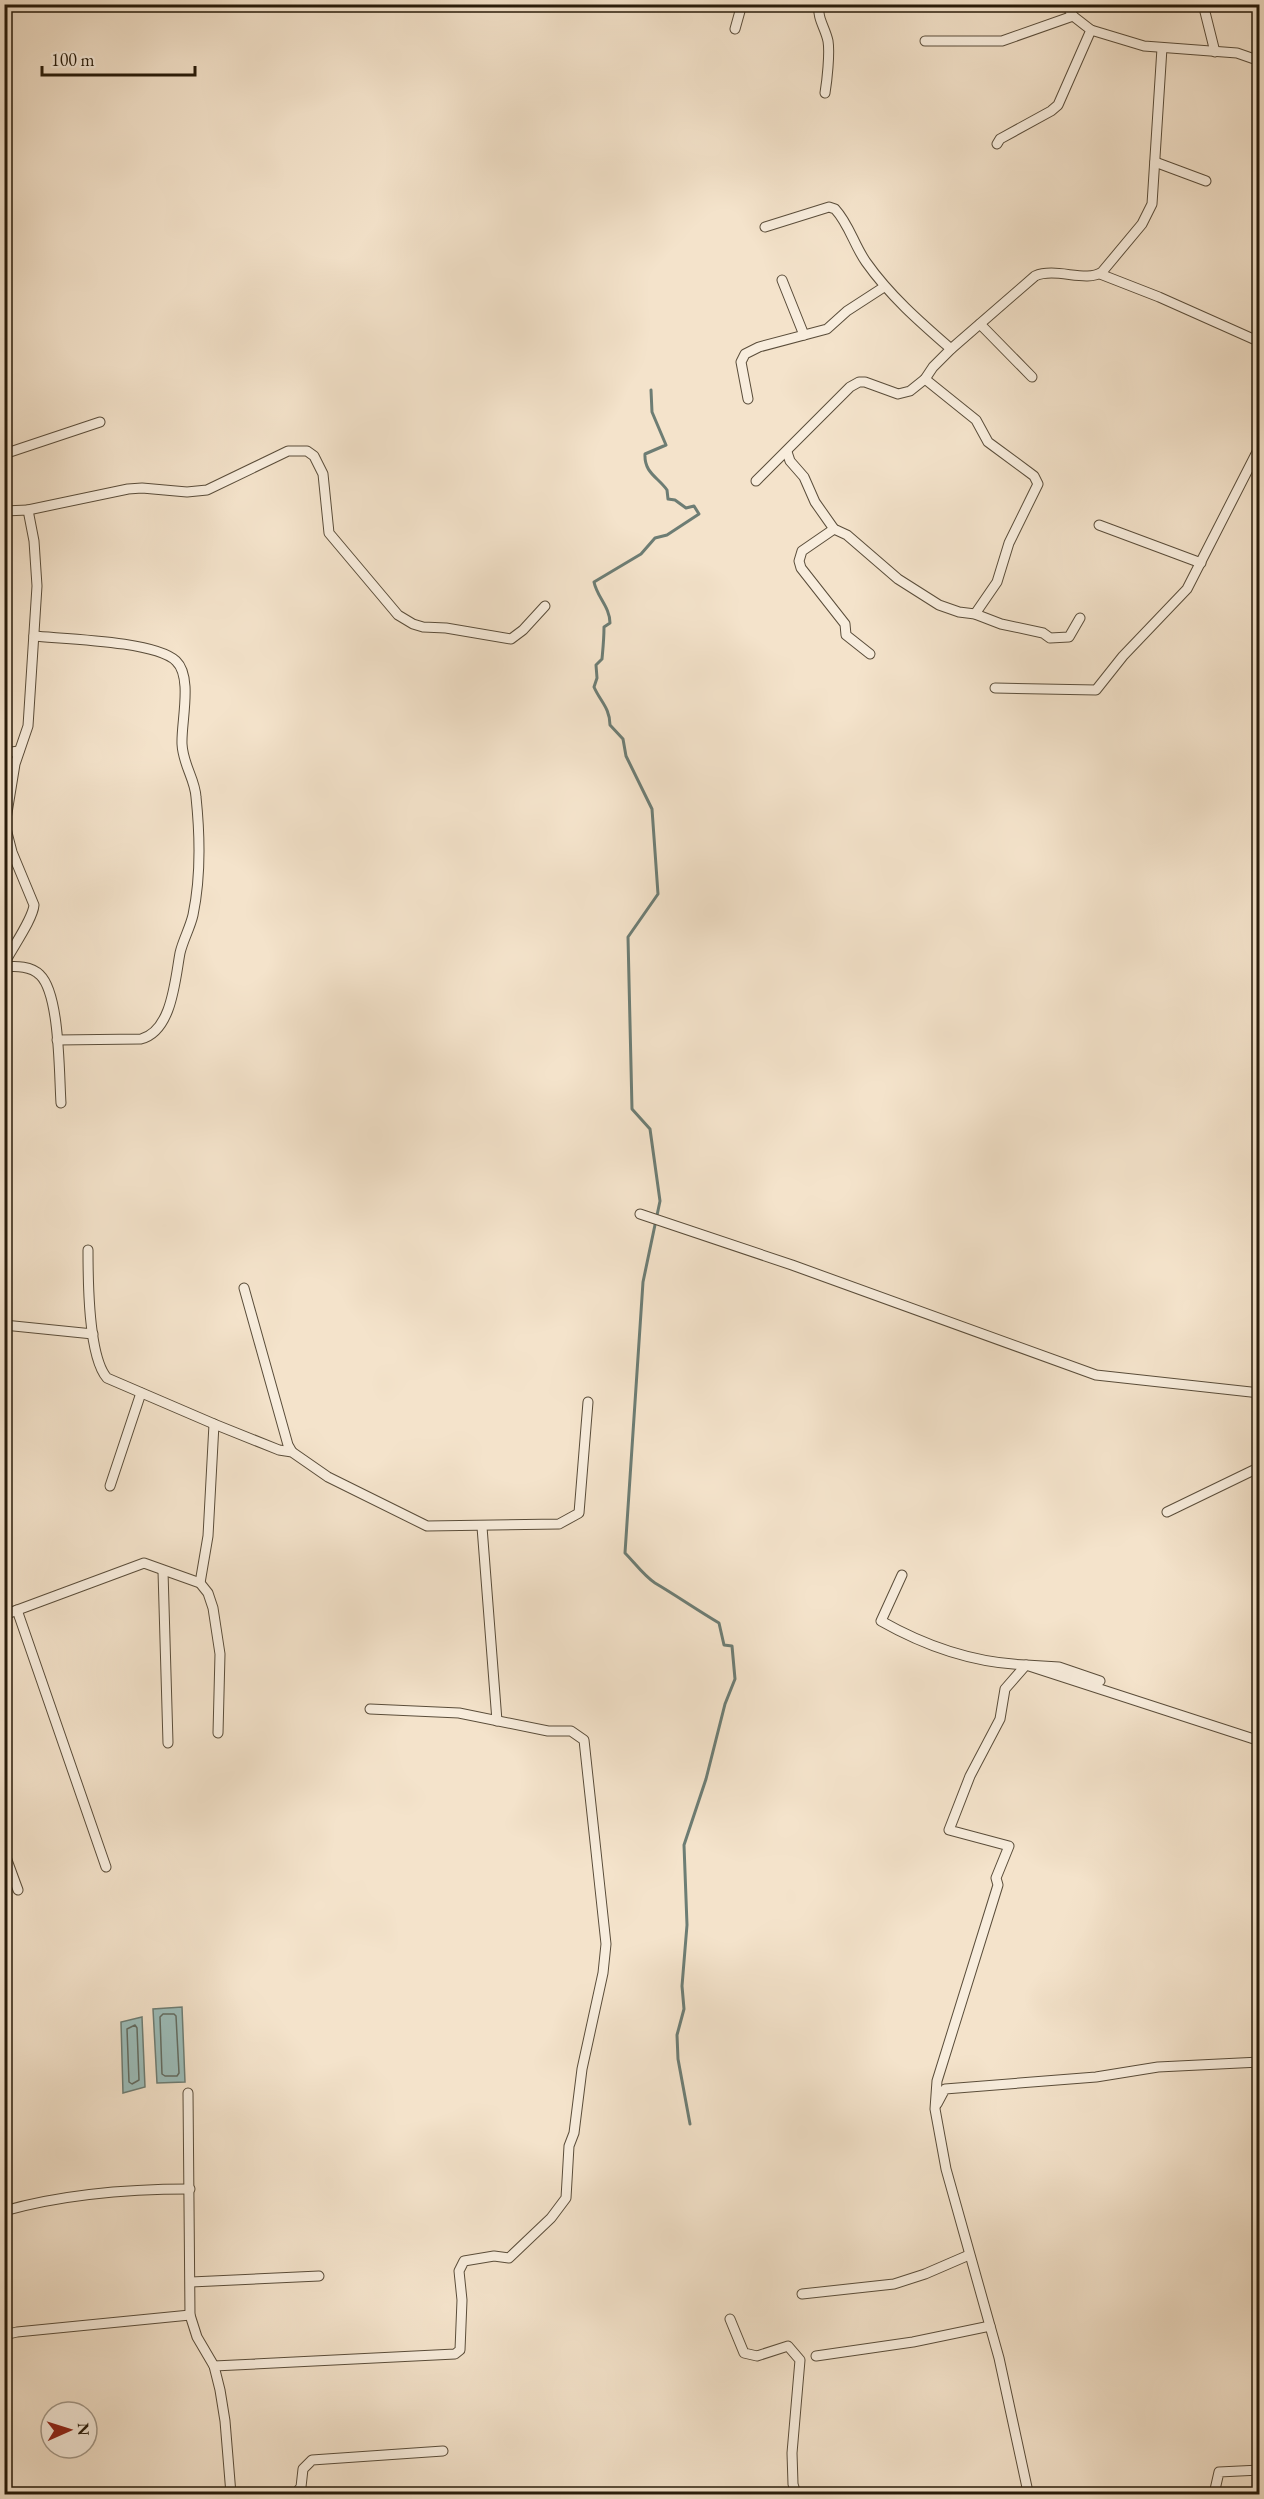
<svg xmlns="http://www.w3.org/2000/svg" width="1264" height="2499" font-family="'EB Garamond',serif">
<rect width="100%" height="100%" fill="#f4e3cb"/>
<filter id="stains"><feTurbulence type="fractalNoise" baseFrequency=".00333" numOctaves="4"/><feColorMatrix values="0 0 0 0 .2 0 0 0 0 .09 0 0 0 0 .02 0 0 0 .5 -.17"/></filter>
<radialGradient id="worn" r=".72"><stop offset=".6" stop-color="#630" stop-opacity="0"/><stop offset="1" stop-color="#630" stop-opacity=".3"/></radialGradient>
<g fill="#9cbebb" stroke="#6d7d74" stroke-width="1.5">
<path d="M182,2007L185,2082L157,2083L153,2009Z"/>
<path d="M142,2017L145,2087L123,2093L121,2022Z"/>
</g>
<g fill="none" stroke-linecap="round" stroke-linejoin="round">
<g stroke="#626c62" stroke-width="1.5">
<path d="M163,2014H174L176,2016L179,2073L177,2076H165L162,2074L160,2017Z"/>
<path d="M135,2025L137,2028L139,2080L132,2084L129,2082L127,2029Z"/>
</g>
<path stroke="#6d7d74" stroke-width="3" d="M651,390L652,412L666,445L645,454C644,473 658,477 667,490L668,499L675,500L686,508L694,506L699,514L667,535L655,538L641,554L594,582C597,597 610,607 610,623L604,627C604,639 603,648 602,659L596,665L597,678L594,687C600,701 610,708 610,725L623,739L626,756L652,809L658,894L628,937L632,1109L650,1129L660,1201L643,1282L625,1553C634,1562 644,1576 655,1583C677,1596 697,1610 719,1623L724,1645L732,1646L735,1679L725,1704L706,1779L684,1845L687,1925L682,1986L684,2009L677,2035L678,2059L690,2124"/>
<defs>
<g id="street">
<path d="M819,4C817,19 825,27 828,41C830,53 827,81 825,93"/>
<path d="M1203,4L1215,52"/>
<path d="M735,29L742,4"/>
<path d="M1091,30L1144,46L1237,53L1260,61"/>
<path d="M925,41H1002L1073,16"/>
<path d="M997,144L1000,139L1051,111L1058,105L1091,30L1073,16L1066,4"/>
<path d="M1155,162L1206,181"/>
<path d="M765,227L829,207L835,209C849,224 854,245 866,262C890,296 920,322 951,349"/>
<path d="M1100,274L1159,297L1260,342"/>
<path d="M782,280L804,335"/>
<path d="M980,324L1032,377"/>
<path d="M925,379L976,420L988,442L1034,476L1038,484L1009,543L997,582L975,614"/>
<path d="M748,399L741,362L745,354L759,347L827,329L847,311L884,287"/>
<path d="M787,452L790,461L804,477L815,502L834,529L847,535L898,579L939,605L959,612L975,614L1001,624L1043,633L1050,638L1069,637L1080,618"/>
<path d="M4,454L100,422"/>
<path d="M756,481L850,387L859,382H865L898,394L910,391L925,379L933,367L951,349L1035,276C1056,267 1086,283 1102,272L1142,224L1152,204L1162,48"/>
<path d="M28,510L128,489L142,488L187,492L207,490L288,451H307L314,456L323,474L329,533L398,615L413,624L423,627L446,628L511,639L523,630L545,606"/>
<path d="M4,511L28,510L34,541L37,586L28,726L15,764L5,825L12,852L34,905C33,919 12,948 4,964"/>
<path d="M1099,525L1201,563"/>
<path d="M834,529L802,551L799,561L801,568L845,624L846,635L870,654"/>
<path d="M34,636C65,639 155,641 176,661C193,677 181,722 182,744C183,765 195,779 196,797C200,835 201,877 193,915C190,928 183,940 180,953C175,980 172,1031 141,1039L57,1040"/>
<path d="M995,688L1096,690L1123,656L1187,589L1260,446"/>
<path d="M4,753L19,751"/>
<path d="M4,967C17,966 31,966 40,975C60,994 59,1074 61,1103"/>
<path d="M640,1214L792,1265L1096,1375L1260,1393"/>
<path d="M88,1250C88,1280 88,1356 107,1378L214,1424L279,1450L292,1452L328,1477L427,1526L559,1524L579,1513L588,1402"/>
<path d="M244,1288L288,1445L292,1452"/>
<path d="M4,1325L93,1334"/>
<path d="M110,1486L141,1393"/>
<path d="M1167,1512L1260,1467"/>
<path d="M482,1527L497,1721"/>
<path d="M163,1571L168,1743"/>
<path d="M902,1575L881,1621C925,1646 975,1663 1026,1665L1260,1741"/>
<path d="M200,1583L208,1536L214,1424"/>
<path d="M17,1610L106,1867"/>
<path d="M4,1615L144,1563L200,1583L208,1593L213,1608L220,1654L218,1733"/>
<path d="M4,1852L18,1890"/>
<path d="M188,2093L190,2315L197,2337L214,2366L220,2390L225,2421L231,2494"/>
<path d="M937,2104L945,2089L1096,2077L1158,2067L1260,2062"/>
<path d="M4,2211C64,2194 128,2189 190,2189"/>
<path d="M191,2282L319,2276"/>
<path d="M802,2294L894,2284L925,2274L969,2255"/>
<path d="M730,2319L744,2353L757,2356L788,2346L800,2360L792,2453L793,2484L796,2494"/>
<path d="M4,2335L17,2332L190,2315"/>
<path d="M816,2356L913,2342L990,2326"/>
<path d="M214,2366L455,2354L460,2350L462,2300L459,2271L464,2261L494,2256L509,2258L551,2218L566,2198L569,2146L574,2133L582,2069L603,1973L606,1944L584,1740L571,1731H548L459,1713L370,1709"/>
<path d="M295,2494L301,2487L303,2469L312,2460L443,2451"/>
<path d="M1022,2494L1028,2492L999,2358L946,2169L935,2109L937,2081L998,1885L996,1878L1009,1846L949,1830L970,1776L1000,1719L1005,1689L1026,1665L1059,1667L1100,1681"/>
<path d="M1214,2494L1219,2472L1260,2470"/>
</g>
</defs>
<use href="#street" stroke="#5a4d3a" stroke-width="11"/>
<use href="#street" stroke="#f8eddd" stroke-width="9"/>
</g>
<rect width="1264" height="2499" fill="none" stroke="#f4e3cb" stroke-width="24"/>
<rect x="6" y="6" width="1252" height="2487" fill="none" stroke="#271b0a" stroke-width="3"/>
<rect x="12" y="12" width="1240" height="2475" fill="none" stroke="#271b0a" stroke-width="1.5"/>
<g transform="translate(69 2430) rotate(87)"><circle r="28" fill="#f8eddd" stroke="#a49989" stroke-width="1.5"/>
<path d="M0-4.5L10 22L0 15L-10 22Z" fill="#8f2418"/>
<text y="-9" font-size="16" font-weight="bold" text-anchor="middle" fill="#271b0a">N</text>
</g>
<path d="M42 66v9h153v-9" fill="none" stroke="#271b0a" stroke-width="3"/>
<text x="51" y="66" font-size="18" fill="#271b0a" stroke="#f8eddd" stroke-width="4.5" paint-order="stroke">100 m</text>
<rect width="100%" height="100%" filter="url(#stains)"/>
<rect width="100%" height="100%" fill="url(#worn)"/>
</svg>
